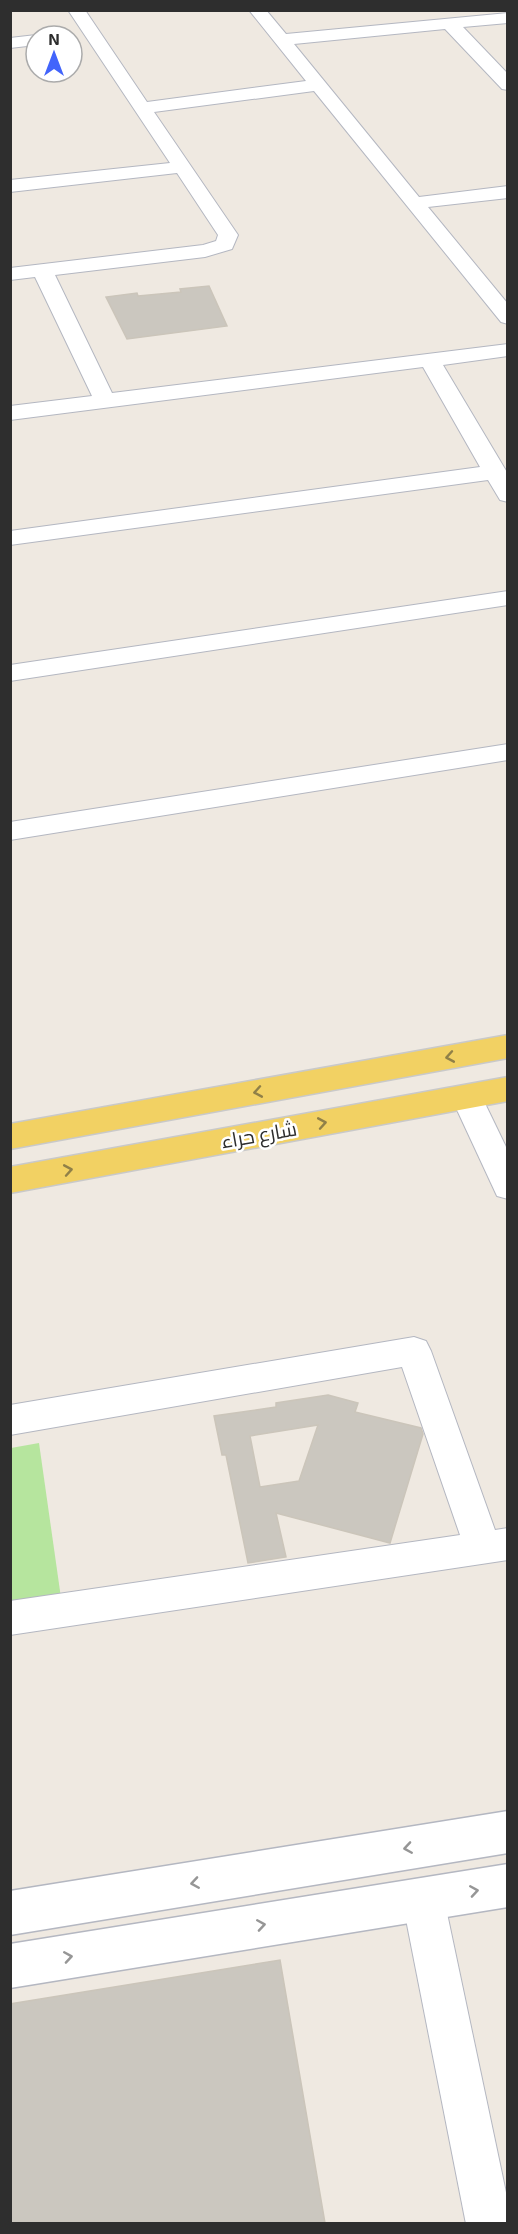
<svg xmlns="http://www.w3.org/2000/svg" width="518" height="2234" font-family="'Exo 2',Cairo,sans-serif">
<rect width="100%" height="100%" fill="#efe9e1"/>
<path fill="#b6e59e" d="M39,1443L61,1598L11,1606V1448Z"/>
<g fill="#cbc7bf" stroke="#cbc5ba" stroke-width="1.5" fill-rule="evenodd">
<path d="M209,286L227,326L127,339L106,297L137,293L138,296L181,292L180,289Z"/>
<path d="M328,1395L358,1403L355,1412L421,1428L423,1434L390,1543L276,1513L286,1557L248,1563L226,1455H222L214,1416L276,1407V1403ZM318,1425L299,1481L260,1487L250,1436Z"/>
<path d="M280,1960L325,2223H10V2004Z"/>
</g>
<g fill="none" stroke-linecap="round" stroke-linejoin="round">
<defs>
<g id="street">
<path d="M68,10H85L147,102L306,81L249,10H266L286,34L508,13V23L463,27L508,74V90L502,89L445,29L294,44L419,197L508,186V198L428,207L508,304V324L501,322L314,91L154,112L238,235L232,249L205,257L55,275L112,393L508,344V356L443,365L508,474V502L500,500L488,480L10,545V531L480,467L423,367L10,420V406L92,396L35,277L10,280V268L203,245L216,241L218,235L177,173L10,192V180L170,163Z"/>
<path d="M36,35L41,36H36V45L10,48V38Z"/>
<path d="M508,591V605L10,681V665Z"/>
<path d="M508,744V760L10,840V822Z"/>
<path d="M467,1085L478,1089L508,1151V1199L497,1196L451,1097L456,1089Z"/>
<path d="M414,1337L426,1341L431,1351L495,1530L508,1528V1560L10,1635V1601L460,1535L402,1367L10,1435V1405Z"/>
<path d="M423,1878L438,1884L444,1899L508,2202V2224H466L402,1899L408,1884Z"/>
</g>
<g id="secondary">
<path d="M508,1811V1853L10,1935V1891Z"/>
<path d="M508,1864V1907L10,1988V1944Z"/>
</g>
<g id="primary">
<path d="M508,1035V1058L10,1149V1124Z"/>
<path d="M508,1077V1101L10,1193V1167Z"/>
</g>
</defs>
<use href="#street" stroke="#b4b7c1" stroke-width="2"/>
<use href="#secondary" stroke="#b4b7c1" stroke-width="3"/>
<use href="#primary" stroke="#c9c9c9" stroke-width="3"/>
<use href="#street" fill="#fff" fill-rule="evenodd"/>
<use href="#secondary" fill="#fff" fill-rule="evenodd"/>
<use href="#primary" fill="#f2d163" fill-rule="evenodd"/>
</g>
<defs><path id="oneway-chevron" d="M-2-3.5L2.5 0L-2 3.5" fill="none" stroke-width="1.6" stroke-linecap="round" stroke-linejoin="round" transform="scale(1.5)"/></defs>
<g stroke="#908048">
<use href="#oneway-chevron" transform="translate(450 1057) rotate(170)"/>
<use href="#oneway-chevron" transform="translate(258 1092) rotate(170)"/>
<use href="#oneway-chevron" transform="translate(322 1123) rotate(-10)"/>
<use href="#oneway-chevron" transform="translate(68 1170) rotate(-10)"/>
</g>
<g stroke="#969696">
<use href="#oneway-chevron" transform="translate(408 1848) rotate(171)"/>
<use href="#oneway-chevron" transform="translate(195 1883) rotate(171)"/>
<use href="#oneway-chevron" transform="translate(474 1891) rotate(-9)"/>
<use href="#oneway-chevron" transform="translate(261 1925) rotate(-9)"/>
<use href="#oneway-chevron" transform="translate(68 1957) rotate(-9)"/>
</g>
<g text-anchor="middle" stroke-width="5" stroke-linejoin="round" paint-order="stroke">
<g font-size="20" fill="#2e2e2e" stroke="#fff">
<text transform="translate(259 1135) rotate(-10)" y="7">شارع حراء</text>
</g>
</g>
<rect width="518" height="2234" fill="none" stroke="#2e2e2e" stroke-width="24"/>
<g transform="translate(54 54)"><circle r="28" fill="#ffffff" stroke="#ababab" stroke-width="1.5"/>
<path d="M0-4.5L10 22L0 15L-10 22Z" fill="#4264fb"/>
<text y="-9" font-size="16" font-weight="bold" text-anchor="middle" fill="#2e2e2e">N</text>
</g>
</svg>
